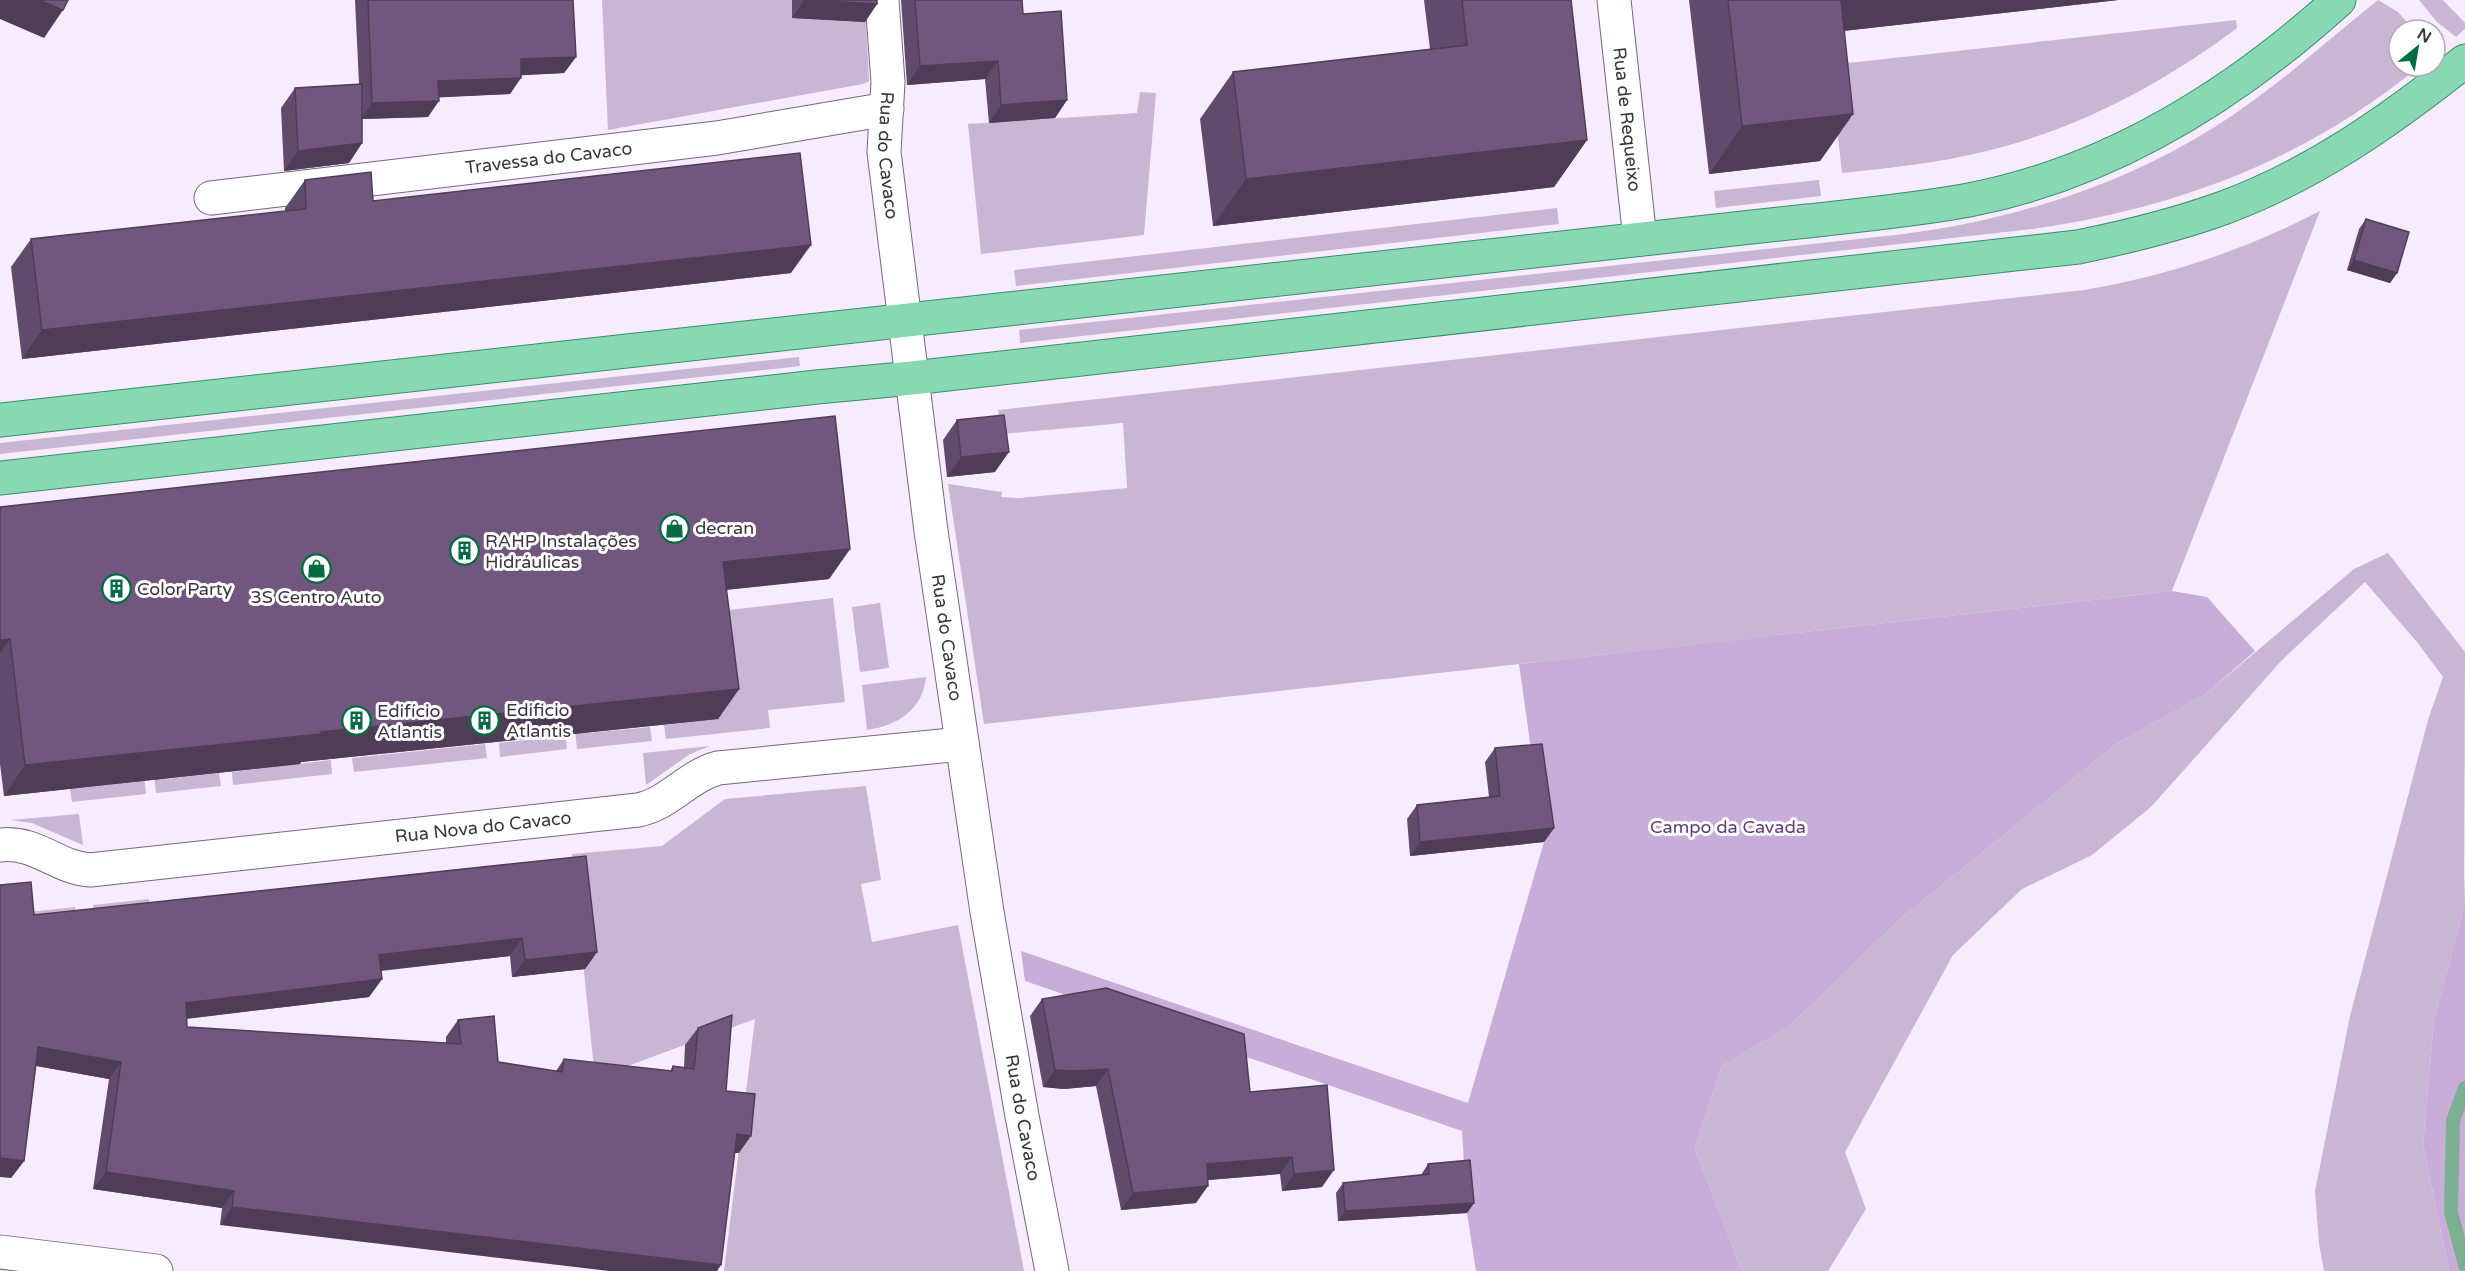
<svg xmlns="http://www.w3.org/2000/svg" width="2465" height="1271" font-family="'Varela Round',sans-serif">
<rect width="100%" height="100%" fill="#f7ecfe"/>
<g fill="#c9b5d4">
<path d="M602,0H792V18L866,22L869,81L863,84L608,130Z"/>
<path d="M2378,0L2398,12L2414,30H2399V66H2420C2305,160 2178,208 2032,229L1020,343L1019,330L1904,234C2019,219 2130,183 2227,119C2280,84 2328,40 2378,0Z"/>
<path d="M2419,0H2443L2465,23V29L2456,37L2437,22Z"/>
<path d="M2236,20L2237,28C2161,85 2076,130 1983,152C1937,163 1890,168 1842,173L1830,65Z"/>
<path d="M1140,92L1156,93L1144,235L981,254L968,124L1137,113Z"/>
<path d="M1819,180L1821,196L1716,208L1714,191Z"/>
<path d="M1557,208L1559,224L1016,286L1014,270Z"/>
<path d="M2320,211L2172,591L984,724L948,484L1002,492L1001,497L1019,498L1127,488L1123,423L1001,434L998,410L2084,290C2168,276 2245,250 2320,211Z"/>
<path d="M799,357L800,366L0,454V443Z"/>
<path d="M2388,553L2465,652L2464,907L2434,1020L2423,1144L2449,1271H2324L2319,1244L2315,1191L2350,1016L2428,720L2443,677L2417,642L2365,582L2282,660L2151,807L2092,855L2022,889L1953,955L1845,1152L1866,1209L1828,1271H1742L1695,1149L1722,1066L1791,1025L1899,920L2115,745L2207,693L2354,569Z"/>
<path d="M833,598L845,702L768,710L770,728L666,739L664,725L717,719L704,613Z"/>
<path d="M880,603L889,668L860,672L852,607Z"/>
<path d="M926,677C923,710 896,726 867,730L862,685Z"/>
<path d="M650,727L652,741L577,749L575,730L588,733Z"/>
<path d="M565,731L567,749L500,757L499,743L554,737L553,732Z"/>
<path d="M485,744L487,758L354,772L352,758Z"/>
<path d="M710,746L690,754L646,785L643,753Z"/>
<path d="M331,760L332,774L233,785L232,772Z"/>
<path d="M219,773L221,786L156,793L154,775L166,779Z"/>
<path d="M144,775L146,794L72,802L70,789L134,782Z"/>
<path d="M866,786L881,880L861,884L872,942L958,925L1024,1271H724L755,1019L617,1070L594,1069L572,854L662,846L725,799Z"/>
<path d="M79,814L83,845L32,823L10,820Z"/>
<path d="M149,899L151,919L95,925L93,905Z"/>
<path d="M75,907L77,927L20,913Z"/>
</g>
<g fill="#c9add9">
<path d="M2172,591L2207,597L2255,651L2207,693L2115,745L1899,920L1791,1025L1722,1066L1695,1149L1742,1271H1476L1467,1213L1462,1131L1025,981L1021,951L1468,1103L1544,842L1519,664Z"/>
<path d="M2465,875V1271H2449L2423,1144L2434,1020L2464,907Z"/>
</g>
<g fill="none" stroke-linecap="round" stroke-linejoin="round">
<path stroke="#7daf92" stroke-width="14" d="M2465,1088L2453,1121L2451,1212L2465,1265"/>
<defs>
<g id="minor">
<path id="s1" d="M882,0L888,82L884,152L931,531L987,912L1022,1116L1052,1271"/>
<path id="s2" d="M1614,0L1640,239"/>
<path id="s3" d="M211,198L717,138L887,109"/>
<path id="s4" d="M0,845C37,841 57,868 90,870L638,810C669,804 688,776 718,768L962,744"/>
<path d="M0,1252L156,1271"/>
</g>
<g id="major">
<path d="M0,420L1807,221C1861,215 1915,210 1969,200C2109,173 2234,95 2339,0"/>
<path d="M0,478L817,387L912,378L2078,247C2127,237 2176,225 2223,208C2313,175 2391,120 2465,61"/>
</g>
</defs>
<use href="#minor" stroke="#76667f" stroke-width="35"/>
<use href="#major" stroke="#398e69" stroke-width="35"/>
<use href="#minor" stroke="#fff" stroke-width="33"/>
<use href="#major" stroke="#88d9b3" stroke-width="33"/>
</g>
<g fill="#614b6c">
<path d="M355,0H573L576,57L564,73L521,75L510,94L439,97L428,117L362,119V143L349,163L284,171L281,108L295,88L359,84Z"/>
<path d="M792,0H877V4L865,22L792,18Z"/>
<path d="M901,0H1022L1023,14L1067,100L1055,118L989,123L985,79L907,85Z"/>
<path d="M1424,0H1571L1587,140L1554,187L1213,226L1200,119L1233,72L1430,49Z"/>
<path d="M1689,0H2118L1844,31L1853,114L1820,161L1709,174Z"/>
<path d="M305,180L373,201L791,273L22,359L11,267L31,239L285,211V208Z"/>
<path d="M2366,219L2397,273L2390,283L2347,270L2359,229Z"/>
<path d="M957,420L995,472L947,477L943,440Z"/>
<path d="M0,507L850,549L829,579L726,590L739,689L718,719L301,762L300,764L4,796L0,764Z"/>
<path d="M1495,748L1554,828L1544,842L1410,856L1407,819L1417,805L1489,797L1485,762Z"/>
<path d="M586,856L597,952L585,969L512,977L510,956L381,971L382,979L369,997L186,1019L187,1027L446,1043V1037L458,1020L498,1062L556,1071L564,1059L670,1071L673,1066L684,1068L685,1045L698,1028L726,1091L739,1153H734L220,1225L222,1208L93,1189L109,1079L36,1066L24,1161L11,1178L34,915Z"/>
<path d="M1042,999L1250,1092L1322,1187L1282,1191L1280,1174L1208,1180L1196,1203L1121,1210L1096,1086L1064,1089L1043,1087L1030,1016Z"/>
<path d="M1428,1164L1474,1203L1467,1213L1338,1221L1336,1193L1343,1183L1421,1175Z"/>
</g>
<g fill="#4f3d58">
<path d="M0,0H39L63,10L44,38L0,19Z"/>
<path d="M804,0L877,4L865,22L792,18Z"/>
<path d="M1831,0H2118L1806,35Z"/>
<path d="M576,57L564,73L509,76L521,59Z"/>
<path d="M998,61L985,79L907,85L920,66Z"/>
<path d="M521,78L510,94L427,98L438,81Z"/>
<path d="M1067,100L1055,118L989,123L1001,105Z"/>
<path d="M439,101L428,117L361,119L372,103Z"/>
<path d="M1853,114L1820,161L1709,174L1742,126Z"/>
<path d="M1587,140L1554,187L1213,226L1246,179Z"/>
<path d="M362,143L349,163L284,171L298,151Z"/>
<path d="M811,245L791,273L22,359L42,330Z"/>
<path d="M2354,260L2397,273L2390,283L2347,270Z"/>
<path d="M1009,452L995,472L947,477L961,457Z"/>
<path d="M850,549L829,579L702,592L723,562Z"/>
<path d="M10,639L0,653V640Z"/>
<path d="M739,689L718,719L301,762L300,764L4,796L25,765L321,732Z"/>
<path d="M1554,828L1544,842L1410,856L1420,842Z"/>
<path d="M522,938L510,956L366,972L379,955Z"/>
<path d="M597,952L585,969L512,977L525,960Z"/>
<path d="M382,979L369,997L174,1020L186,1003Z"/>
<path d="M38,1047L121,1062L109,1079L26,1064Z"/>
<path d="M1108,1069L1096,1086L1064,1089L1043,1087L1055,1070Z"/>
<path d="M737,1134L751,1136L739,1153L724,1151Z"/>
<path d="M1292,1157L1280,1174L1195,1181L1207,1164Z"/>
<path d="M0,1158L24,1161L11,1178L0,1177Z"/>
<path d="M1334,1170L1322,1187L1282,1191L1294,1174Z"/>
<path d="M106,1172L234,1191L222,1208L93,1189Z"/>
<path d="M1208,1186L1196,1203L1121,1210L1133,1193Z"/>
<path d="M1474,1203L1467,1213L1338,1221L1345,1211Z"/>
<path d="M232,1207L721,1265L717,1271H609L220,1225Z"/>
</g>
<g fill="#71577e" stroke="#4f3d58" stroke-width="1.5">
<path d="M39,0H68L63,10Z"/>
<path d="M368,0H573L576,57L521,59V78L438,81L439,101L372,103Z"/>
<path d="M808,0H877V4Z"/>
<path d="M915,0H1022L1023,14L1061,11L1067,100L1001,105L998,61L920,66Z"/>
<path d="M1462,0H1571L1587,140L1246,179L1233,72L1467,45Z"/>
<path d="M1728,0H1841L1853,114L1742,126Z"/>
<path d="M362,84V143L298,151L295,88Z"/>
<path d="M800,153L811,245L42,330L31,239L304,209L306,208L305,180L371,172L373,201Z"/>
<path d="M2366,219L2409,232L2397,273L2354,260Z"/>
<path d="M1004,415L1009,452L961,457L957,420Z"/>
<path d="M835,416L850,549L723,562L739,689L321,732V734L25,765L10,639L0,640V507Z"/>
<path d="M1542,744L1554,828L1420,842L1417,805L1500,796L1495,748Z"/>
<path d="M586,856L597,952L525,960L522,938L379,955L382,979L186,1003L187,1027L461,1044L458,1020L494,1016L498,1062L562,1072L564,1059L672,1071L673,1066L694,1069L698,1028L732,1015L726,1091L755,1094L751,1136L737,1134L721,1265L232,1207L234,1191L106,1172L121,1062L38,1047L24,1161L0,1158V885L31,882L34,915Z"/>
<path d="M1106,988L1244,1034L1250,1092L1327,1085L1334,1170L1294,1174L1292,1157L1207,1164L1208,1186L1133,1193L1108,1069L1076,1071L1055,1070L1042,999Z"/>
<path d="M1470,1160L1474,1203L1345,1211L1343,1183L1429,1174L1428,1164Z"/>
</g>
<defs>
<symbol id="shop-ring" viewBox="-11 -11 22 22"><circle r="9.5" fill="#fff" stroke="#036c43" stroke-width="1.5"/><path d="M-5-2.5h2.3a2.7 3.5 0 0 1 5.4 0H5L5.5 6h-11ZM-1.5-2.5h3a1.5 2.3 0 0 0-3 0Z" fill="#036c43"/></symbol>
<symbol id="building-ring" viewBox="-11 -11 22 22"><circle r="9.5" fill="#fff" stroke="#036c43" stroke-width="1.5"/><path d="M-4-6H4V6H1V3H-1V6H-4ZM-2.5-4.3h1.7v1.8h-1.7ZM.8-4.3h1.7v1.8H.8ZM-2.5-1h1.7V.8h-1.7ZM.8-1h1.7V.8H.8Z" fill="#036c43"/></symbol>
</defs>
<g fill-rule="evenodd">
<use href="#shop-ring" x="658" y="512" width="33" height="33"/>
<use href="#building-ring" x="448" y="534" width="33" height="33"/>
<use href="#shop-ring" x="300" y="552" width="33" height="33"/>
<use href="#building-ring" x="100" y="572" width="33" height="33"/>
<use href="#building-ring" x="468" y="704" width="33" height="33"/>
<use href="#building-ring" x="340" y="704" width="33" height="33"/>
</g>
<g text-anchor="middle" stroke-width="6" stroke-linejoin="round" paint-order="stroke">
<g font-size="18" fill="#3b343f" stroke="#fff">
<text dy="6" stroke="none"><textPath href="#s2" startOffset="120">Rua de Requeixo</textPath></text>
<text dy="6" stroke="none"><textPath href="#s1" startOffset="156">Rua do Cavaco</textPath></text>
<text dy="6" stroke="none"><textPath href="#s3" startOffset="340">Travessa do Cavaco</textPath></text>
<text dy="6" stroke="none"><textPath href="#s1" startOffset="642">Rua do Cavaco</textPath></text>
<text dy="6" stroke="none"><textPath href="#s4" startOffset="490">Rua Nova do Cavaco</textPath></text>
<text dy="6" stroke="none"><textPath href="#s1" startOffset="1128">Rua do Cavaco</textPath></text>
</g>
<g font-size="18" fill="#3b343f" stroke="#fff" text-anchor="start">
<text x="695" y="534">decran</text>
<text x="485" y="547">RAHP Instalações<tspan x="485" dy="21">Hidráulicas</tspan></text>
<text x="137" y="595">Color Party</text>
<text x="316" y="603" text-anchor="middle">3S Centro Auto</text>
<text x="506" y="716">Edificio<tspan x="506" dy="21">Atlantis</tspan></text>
<text x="377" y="717">Edifício<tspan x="377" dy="21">Atlantis</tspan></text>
</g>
<g font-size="18" fill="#623d75" stroke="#fff">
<text x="1728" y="833">Campo da Cavada</text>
</g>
</g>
<g transform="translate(2417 48) rotate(30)"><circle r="28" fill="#ffffff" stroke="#b1aeb2" stroke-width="1.5"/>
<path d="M0-4.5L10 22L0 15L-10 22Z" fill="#036c43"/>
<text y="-9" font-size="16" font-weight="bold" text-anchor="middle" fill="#3b343f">N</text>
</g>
</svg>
